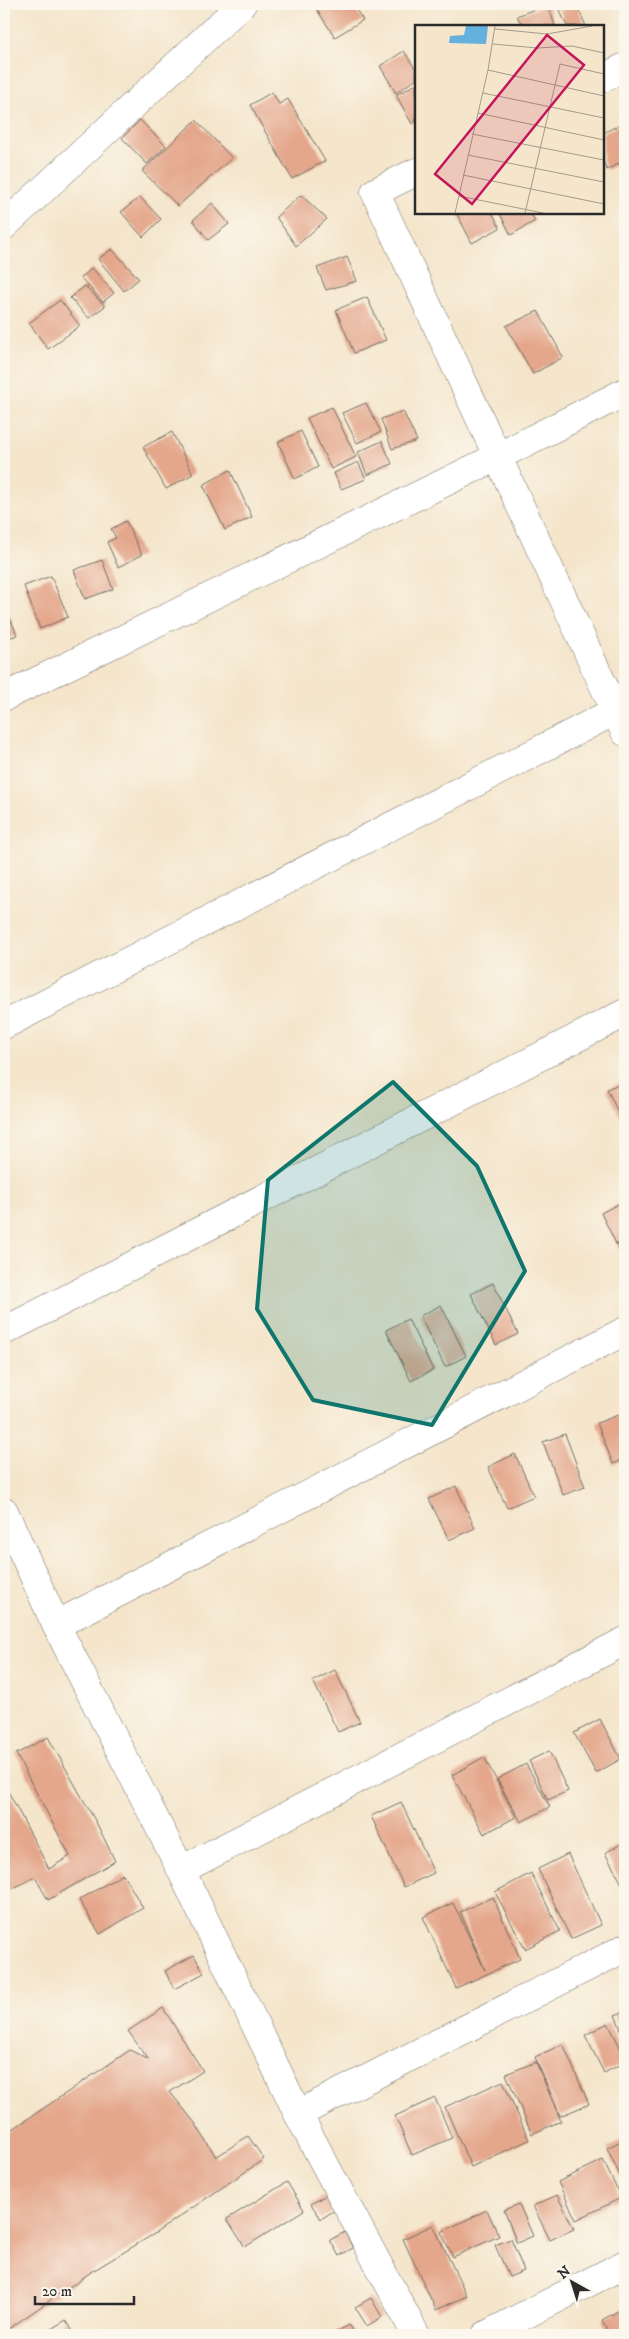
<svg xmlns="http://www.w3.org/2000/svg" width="629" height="2339" font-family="'IM FELL DW Pica',serif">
<rect width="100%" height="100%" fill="#fbf7ec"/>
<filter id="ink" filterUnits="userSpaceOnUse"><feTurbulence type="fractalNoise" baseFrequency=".02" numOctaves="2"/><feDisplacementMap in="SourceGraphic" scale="10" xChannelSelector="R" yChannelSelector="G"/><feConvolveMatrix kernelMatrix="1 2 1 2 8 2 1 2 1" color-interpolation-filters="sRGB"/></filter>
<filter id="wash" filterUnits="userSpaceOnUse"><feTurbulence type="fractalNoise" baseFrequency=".0096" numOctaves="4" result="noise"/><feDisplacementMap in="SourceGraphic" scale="20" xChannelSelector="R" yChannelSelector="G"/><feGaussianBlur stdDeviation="1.12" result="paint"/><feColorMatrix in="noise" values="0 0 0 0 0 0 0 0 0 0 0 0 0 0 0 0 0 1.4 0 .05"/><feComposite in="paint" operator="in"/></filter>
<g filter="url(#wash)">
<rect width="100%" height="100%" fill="#f4e5cb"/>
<g id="blocks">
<g fill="#e4a78c">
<path d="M313,4H352L363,20L335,37Z"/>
<path d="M548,4L555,26H523L517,16Z"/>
<path d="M568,4H576L586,26H567L560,11Z"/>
<path d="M404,51L416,70V79L396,93L380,66Z"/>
<path d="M416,84V121L412,124L396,95Z"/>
<path d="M272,92L279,104L288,99L325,161L292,179L250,105Z"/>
<path d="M140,120L166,146L147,164L122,138Z"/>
<path d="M196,120L232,158L178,206L142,171Z"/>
<path d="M621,124L625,132V160L607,170L603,161V133Z"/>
<path d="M301,195L327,219L296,246L276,217Z"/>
<path d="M140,197L161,219L143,237L121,212Z"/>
<path d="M212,203L229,224L208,240L193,220Z"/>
<path d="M456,212H492L500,228L472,243Z"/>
<path d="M499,212H530L535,221L511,235Z"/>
<path d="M112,249L139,279L124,291L98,259Z"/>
<path d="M347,257L357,281L326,290L317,268Z"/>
<path d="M92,268L114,293L103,302L81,278Z"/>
<path d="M85,286L105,306L89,318L70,298Z"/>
<path d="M367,297L386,340L354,353L336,310Z"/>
<path d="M60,300L80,326L48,349L29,323Z"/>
<path d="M538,311L563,357L533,374L506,326Z"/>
<path d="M366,403L381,432L357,443L342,413Z"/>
<path d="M332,407L356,457L331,469L307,418Z"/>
<path d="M403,411L417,441L392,449L381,419Z"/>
<path d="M301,431L318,467L295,479L278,442Z"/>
<path d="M172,432L193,474L166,489L143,447Z"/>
<path d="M382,441L392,464L367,475L358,452Z"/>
<path d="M358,462L366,479L341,489L334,473Z"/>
<path d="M230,470L252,517L225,530L203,485Z"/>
<path d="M126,521L142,555L118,567L107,542L116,538L111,529Z"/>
<path d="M102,560L113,589L85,599L74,570Z"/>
<path d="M51,576L68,617L40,629L24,586Z"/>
<path d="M4,603L17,635L4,640Z"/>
<path d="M625,1081V1127L607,1089Z"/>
<path d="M622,1202L625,1208V1262L601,1213Z"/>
<path d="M493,1283L518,1334L496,1345L471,1294Z"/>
<path d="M441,1305L466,1356L445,1367L420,1316Z"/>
<path d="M408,1319L433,1370L411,1381L386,1330Z"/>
<path d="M618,1415L625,1434V1459L613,1464L597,1423Z"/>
<path d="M565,1434L585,1487L563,1495L543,1442Z"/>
<path d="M515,1454L534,1496L507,1508L488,1467Z"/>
<path d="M456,1486L475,1528L449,1540L429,1499Z"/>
<path d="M335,1670L360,1722L338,1732L313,1681Z"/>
<path d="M600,1719L621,1759L596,1773L574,1733Z"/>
<path d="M48,1737L97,1824L115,1861L48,1900L35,1877L4,1893V1796L9,1793L49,1869L70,1856L16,1754Z"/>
<path d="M549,1751L568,1791L548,1800L529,1761Z"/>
<path d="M484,1757L516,1817L484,1834L452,1775Z"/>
<path d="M526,1764L550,1807L521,1822L497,1779Z"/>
<path d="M401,1802L434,1873L404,1887L371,1816Z"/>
<path d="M625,1842V1889L605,1853Z"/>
<path d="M568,1854L601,1925L571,1939L538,1869Z"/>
<path d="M531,1873L560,1931L525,1949L495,1892Z"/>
<path d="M123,1874L143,1908L100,1934L79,1900Z"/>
<path d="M493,1897L520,1959L456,1988L423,1917L453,1903L485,1970L460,1912Z"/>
<path d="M194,1955L204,1973L174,1989L165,1971Z"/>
<path d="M163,2008L203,2071L170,2092L195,2123L216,2157L248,2136L264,2159L154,2234L91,2272L4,2332V2135L130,2050L149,2060L128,2031Z"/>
<path d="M625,2011V2039L615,2015Z"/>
<path d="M608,2023L625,2057V2062L604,2073L585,2035Z"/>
<path d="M563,2044L589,2104L560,2116L535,2057Z"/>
<path d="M536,2062L561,2121L532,2134L506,2074Z"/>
<path d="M503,2081L529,2140L471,2167L445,2107Z"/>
<path d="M435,2098L452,2138L412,2155L395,2116Z"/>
<path d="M625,2139V2186L607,2148Z"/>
<path d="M603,2160L621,2198L576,2220L558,2182Z"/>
<path d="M287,2182L304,2210L245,2247L227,2219Z"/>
<path d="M326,2195L335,2210L321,2219L311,2204Z"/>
<path d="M557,2195L574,2229L550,2240L533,2206Z"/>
<path d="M519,2204L533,2236L517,2243L504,2210Z"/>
<path d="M487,2210L499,2236L453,2257L441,2232Z"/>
<path d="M433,2225L467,2296L436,2310L403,2239Z"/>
<path d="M345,2232L353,2248L339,2256L330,2240Z"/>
<path d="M511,2239L524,2271L509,2277L495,2245Z"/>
<path d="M371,2298L382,2317L367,2326L355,2307Z"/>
<path d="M625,2307V2335H610L602,2320Z"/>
<path d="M66,2320L75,2335H41Z"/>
<path d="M349,2325L354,2335H330Z"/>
</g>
</g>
</g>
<g filter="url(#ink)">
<use href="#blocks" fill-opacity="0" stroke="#716c63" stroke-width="1"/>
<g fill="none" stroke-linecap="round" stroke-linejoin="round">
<defs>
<g id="minor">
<path d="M603,78L625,67"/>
<path d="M416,172L375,192L625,732"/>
<path d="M4,226L242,4"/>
<path d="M4,697L499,456L625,392"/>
<path d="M4,1025L625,706"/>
<path d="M4,1331L625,1013"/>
<path d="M4,1511L56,1625L181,1870L298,2114L416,2335"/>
<path d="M56,1625L625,1331"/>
<path d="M181,1870L625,1641"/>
<path d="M298,2114L625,1948"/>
<path d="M486,2335L625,2264"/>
</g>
</defs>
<use href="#minor" stroke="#716c63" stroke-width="29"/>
<use href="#minor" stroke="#fff" stroke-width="28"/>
</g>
</g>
<path fill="#0f766e" fill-opacity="0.2" stroke="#0f766e" stroke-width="4" stroke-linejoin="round" d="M393,1082L477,1166L525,1271L432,1425L313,1400L257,1309L268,1180Z"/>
<g transform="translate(415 25)">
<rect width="189" height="189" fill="#f4e5cb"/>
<path d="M51,1H73L71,19L34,18L35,11L49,10Z" fill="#65b1de"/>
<path fill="none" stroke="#a49b8b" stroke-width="1" d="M80,4L132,9L177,1M78,19L122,23L157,21L189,28M73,45L189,71M68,68L189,93M63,88L189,115M57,109L189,135M53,130L189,157M48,150L189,179M44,171L128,188M40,188L73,45L80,1M110,188L145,39L189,49"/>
<path fill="#c2185b" fill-opacity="0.15" stroke="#c2185b" stroke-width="2.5" d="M132,10L169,40L57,179L20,149Z"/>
<rect width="189" height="189" fill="none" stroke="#2b2b2b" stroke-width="2.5"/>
</g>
<rect width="629" height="2339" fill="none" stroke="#fbf7ec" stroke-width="20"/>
<g transform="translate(572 2282) rotate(321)" stroke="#fbf7ec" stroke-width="4" paint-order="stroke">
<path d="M0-4L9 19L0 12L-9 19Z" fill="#2b2b2b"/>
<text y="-8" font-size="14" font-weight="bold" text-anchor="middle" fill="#2b2b2b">N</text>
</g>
<path d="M35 2296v8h99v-8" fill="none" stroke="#2b2b2b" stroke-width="2.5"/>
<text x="42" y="2296" font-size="15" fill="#2b2b2b" stroke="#fbf7ec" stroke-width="4" paint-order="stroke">20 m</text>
</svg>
